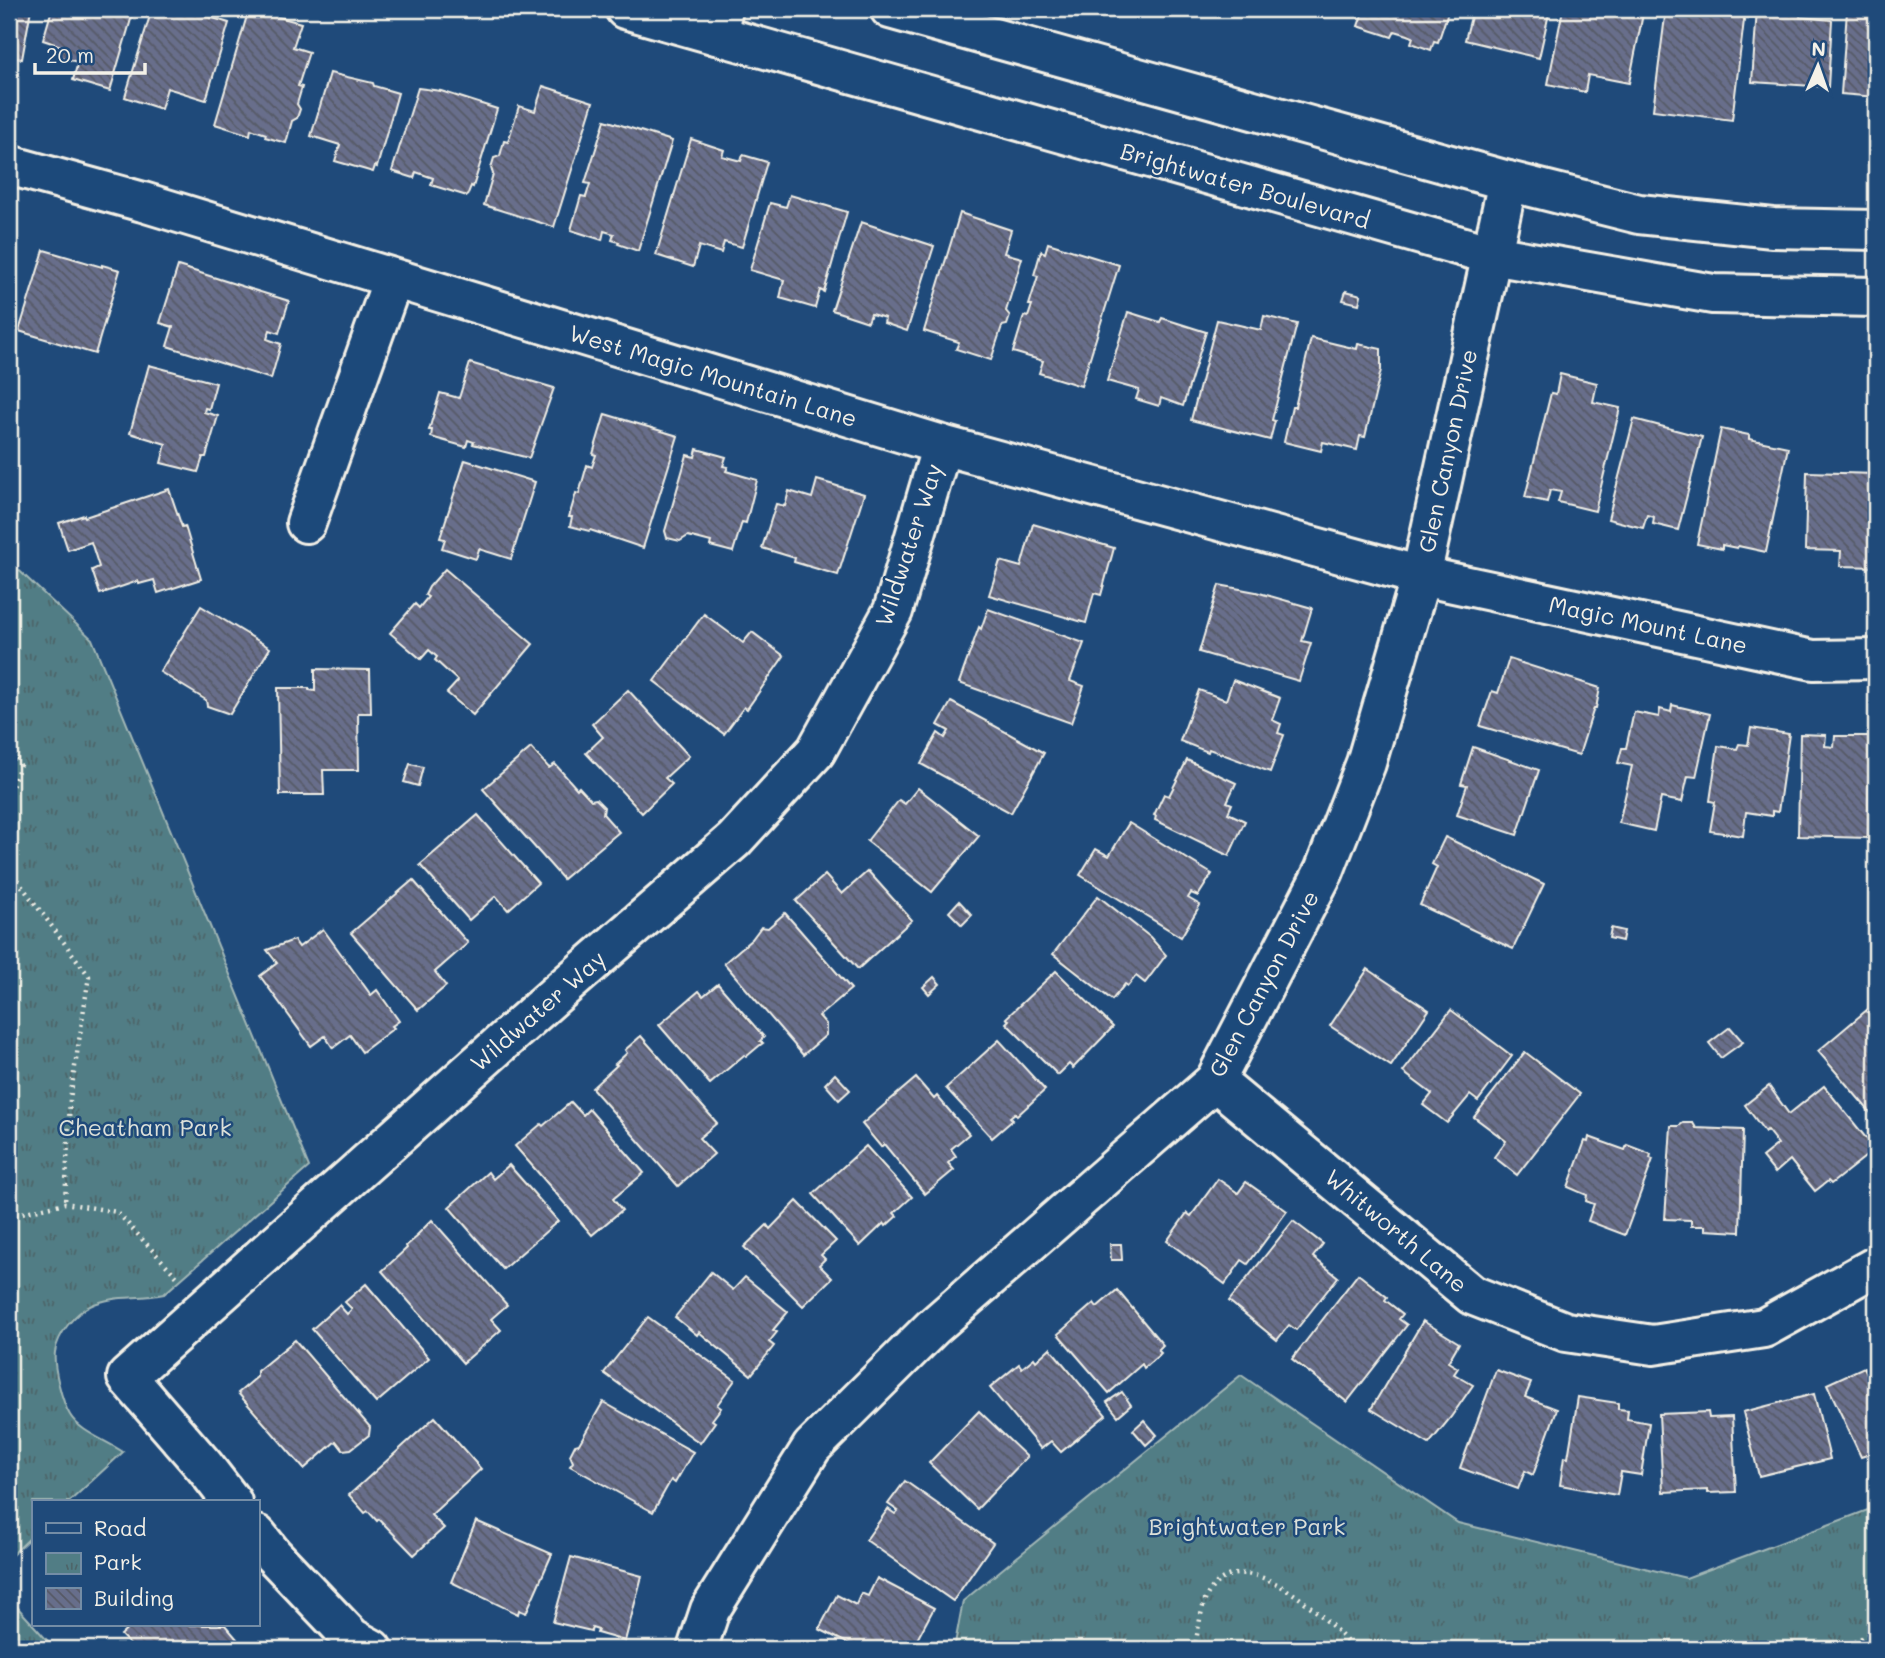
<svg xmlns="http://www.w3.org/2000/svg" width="1885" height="1658" font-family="Mali,sans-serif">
<defs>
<pattern id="park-tufts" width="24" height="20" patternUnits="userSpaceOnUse" patternTransform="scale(1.75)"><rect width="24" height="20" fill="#517d85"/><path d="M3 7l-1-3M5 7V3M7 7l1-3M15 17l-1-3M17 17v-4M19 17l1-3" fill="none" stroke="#4d6569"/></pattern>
<pattern id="building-back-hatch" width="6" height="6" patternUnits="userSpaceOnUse" patternTransform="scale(1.75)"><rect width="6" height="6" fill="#676e8b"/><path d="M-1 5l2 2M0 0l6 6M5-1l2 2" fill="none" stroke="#565965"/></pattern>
</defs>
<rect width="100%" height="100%" fill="#1f4a7a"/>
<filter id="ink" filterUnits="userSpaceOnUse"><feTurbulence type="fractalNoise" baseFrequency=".0143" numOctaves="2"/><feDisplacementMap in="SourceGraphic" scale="14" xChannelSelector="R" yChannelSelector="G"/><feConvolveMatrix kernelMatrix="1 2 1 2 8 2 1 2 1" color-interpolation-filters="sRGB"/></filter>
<g filter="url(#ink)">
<g fill="url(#park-tufts)" stroke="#a2b7b6" stroke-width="2">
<path d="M9,561L92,639L309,1167L164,1294C139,1300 114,1294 90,1306C74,1314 58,1334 55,1352C53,1367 62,1402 70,1415C80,1432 106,1440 123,1452L69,1502H33V1535L9,1558Z"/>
<path d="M1241,1375L1458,1523L1686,1578L1876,1507V1649H954L963,1601Z"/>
<path d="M9,1598L55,1649H9Z"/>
</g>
<g fill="url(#building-back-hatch)" stroke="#f4f1e8" stroke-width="2">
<path d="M9,9H31L22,59L9,57Z"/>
<path d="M52,9H134L110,91L73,80L78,62L58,57L61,46L43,40Z"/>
<path d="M152,9H172L186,13L187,10L229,23L206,100L167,88L161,109L125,97Z"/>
<path d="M249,9L301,23L293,47L309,52L298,86L302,87L297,104L300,109L297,118L292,121L286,143L265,137L266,134L251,129L250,135L215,124Z"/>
<path d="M1364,9H1449L1438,42L1434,41L1431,50L1411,43L1413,37L1408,35L1395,31L1392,37L1358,26Z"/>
<path d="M1473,9H1550L1539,58L1465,40Z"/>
<path d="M1563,9H1644L1629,83L1588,75L1585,92L1548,84Z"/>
<path d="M1666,9H1719L1745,12L1732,120L1653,110Z"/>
<path d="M1757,9H1800V17L1832,20L1828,87L1752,82Z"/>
<path d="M1847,11L1876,14V97L1841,94Z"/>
<path d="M330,73L373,83L374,86L398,93L377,167L375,166L373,172L335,161L340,145L311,136Z"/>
<path d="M543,86L593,102L554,227L484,205L493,174L491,168L494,158L500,156L504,141L508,142L519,106L535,111Z"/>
<path d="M418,88L441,91L497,109L473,187L471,186L467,196L431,185L433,178L416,172L414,178L392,171Z"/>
<path d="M605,120L672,141L638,251L618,244L619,242L612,240L614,234L604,231L602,240L571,230L581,196L586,197L590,184L585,183Z"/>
<path d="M691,139L724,150L722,156L741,161L743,155L767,162L742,247L724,242L721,253L699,246L693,267L656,255Z"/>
<path d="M790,195L847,212L824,292L820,290L815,308L780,298L784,280L750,270L770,203L786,207Z"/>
<path d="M960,213L1011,230L1004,253L1022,258L1006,311L1010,316L1007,325L1002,326L991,360L956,349L959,342L924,331Z"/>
<path d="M861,222L934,246L907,331L884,323L885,318L871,314L868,322L832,310Z"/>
<path d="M1048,243L1119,265L1081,386L1039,373L1043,361L1013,352L1024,316L1028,317L1032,305H1029L1038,276L1034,275L1041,251L1045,253Z"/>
<path d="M44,250L102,267V265L120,270L95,354L19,331Z"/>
<path d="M178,266L289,301L279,333L270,330L267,339L281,344L271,379L167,346L173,327L160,323Z"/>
<path d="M1346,291L1361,295L1359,304L1343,300Z"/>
<path d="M1128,312L1160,322L1162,318L1206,332L1183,406L1161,398L1159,406L1136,399L1139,390L1107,381Z"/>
<path d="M1264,316L1297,324L1272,420L1275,421L1270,440L1191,420L1217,320L1261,330Z"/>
<path d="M1311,338L1357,349L1358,344L1381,349V370L1365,437L1360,436L1357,450L1323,442L1321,451L1284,442L1292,407H1295Z"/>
<path d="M470,363L554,388L529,458L473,444L474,442L468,440L466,447L431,437L432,430H429L440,393L459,398Z"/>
<path d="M149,365L216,383L209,409L205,408L204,412L218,416L206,457H203L198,472L161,463L166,444L130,433Z"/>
<path d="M1560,374L1597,383L1593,402L1620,408L1595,511L1558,502L1561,492L1550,490L1547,502L1525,497L1551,393L1556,394Z"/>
<path d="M605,414L678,436L643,548L590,530L589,531L570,526L572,517H569L576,493L579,494L587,465L592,467L596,455L593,454Z"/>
<path d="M1634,419L1702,437L1678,530L1653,524L1654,517L1647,515L1643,528L1608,519Z"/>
<path d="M1721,429L1749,435V439L1788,447L1766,552L1738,546L1737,548L1722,545V549L1697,544Z"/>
<path d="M697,449L726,457L723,466L728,467L726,471L757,480L746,523L742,522L733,552L710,546L711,542L688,536L680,541L667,538L665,531L687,455L695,457Z"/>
<path d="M465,460L535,482L511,559L479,549L476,559L442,548L445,539L440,538Z"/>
<path d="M1807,472L1876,474V567L1840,566L1841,551L1805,550Z"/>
<path d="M817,480L864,494L838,575L794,562L795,558L762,548L776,504L785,506L789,491L812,498Z"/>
<path d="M169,489L182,527L185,526L201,579L158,593L154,580L139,584L138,581L100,594L92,570L99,567L91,542L68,550L59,523L84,515L85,517Z"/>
<path d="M1033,524L1114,548L1101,595L1094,593L1086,623L989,595L1000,561L1021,567Z"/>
<path d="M445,569L533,644L473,715L447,693L458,681L435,660L437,657L429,650L421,659L390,633L415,604L419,608L428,597L425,595L429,587Z"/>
<path d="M1219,585L1256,592L1312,608L1302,641L1311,643L1299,681L1199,652Z"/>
<path d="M201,606L270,648L230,714L207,706L206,700L160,672Z"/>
<path d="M988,609L1084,643L1070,681L1084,686L1071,723L959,683L979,627L981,629Z"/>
<path d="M704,614L743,643L752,632L784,656L747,709L744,707L724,734L654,681Z"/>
<path d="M1509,659L1600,688L1596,708H1594L1579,755L1480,726L1492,691L1498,693Z"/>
<path d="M315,669L370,670L371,713H358L359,770H323L324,795H280L278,688H309V690L315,691Z"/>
<path d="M1233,680L1280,698L1272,720L1281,724L1278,733L1284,735L1270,772L1209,749L1208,752L1180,741L1199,690L1226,700Z"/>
<path d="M628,690L689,756L665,778L672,784L642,813L586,753L603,737L592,724Z"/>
<path d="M951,702L1044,753L1011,813L921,764L938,733L945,738L949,731L938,725Z"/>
<path d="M1672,705L1710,714L1696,777L1688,776L1682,802L1661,798L1654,831L1619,823L1632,766L1618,763L1622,748H1626L1634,712L1659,717L1660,709L1671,712Z"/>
<path d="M1751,728L1789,734L1778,812L1772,811V816L1746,812L1743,836L1710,831L1715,802L1710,801L1718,746L1737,749L1739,744L1748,745Z"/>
<path d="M1800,734L1826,735L1825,746L1834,747L1835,736H1870L1868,838L1798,836Z"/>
<path d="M1473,747L1539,770L1517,835L1457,815L1467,785L1461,784Z"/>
<path d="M531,748L549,768L555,764L577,789L579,787L591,800L596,799L604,807L603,814L619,832L563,879L483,789Z"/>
<path d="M1187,760L1236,783L1227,802L1232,804L1228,813L1245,821L1229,856L1155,820L1156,816L1154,815L1164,794L1169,796Z"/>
<path d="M410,764L423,767L418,786L404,782Z"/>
<path d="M918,788L979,836L932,892L867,841L899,800L905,804Z"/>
<path d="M478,815L538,883L508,910L496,896L469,920L420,865Z"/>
<path d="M1129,823L1212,874L1198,896L1191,893L1188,898L1200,905L1181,937L1080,875L1096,849L1109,856Z"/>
<path d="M1445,837L1544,884L1513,949L1420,905L1437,867L1432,864Z"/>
<path d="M868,871L912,920L858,969L796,901L825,875L842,894Z"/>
<path d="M413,880L468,943L435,972L446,986L418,1010L351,933Z"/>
<path d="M1098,896L1150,937L1166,955L1145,983L1136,976L1128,986L1125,984L1112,1000L1053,954Z"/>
<path d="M959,901L972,915L962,925L949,912Z"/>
<path d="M785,913L851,989L819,1016L826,1024V1035L803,1055L724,963L752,939L761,927L768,928Z"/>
<path d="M1611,928L1624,931L1622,941L1609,938Z"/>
<path d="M323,929L371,995L377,990L399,1021L392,1026L394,1028L362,1052L350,1035L333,1048L325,1036L311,1046L260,976L277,963L267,950L294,940L299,947Z"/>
<path d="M1368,969L1429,1010L1391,1066L1330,1026Z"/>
<path d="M1056,971L1113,1027L1073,1068L1069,1064L1058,1075L1006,1023L1009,1020L1006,1018Z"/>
<path d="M934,977L940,984L929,994L923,987Z"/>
<path d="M718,984L764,1037L760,1041L763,1043L759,1046L746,1057L744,1055L710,1084L659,1025L699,991L703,996Z"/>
<path d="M1874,1004L1876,1007V1119L1818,1051Z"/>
<path d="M1451,1010L1512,1056L1478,1101L1470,1095L1447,1123L1423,1105L1432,1094L1403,1072Z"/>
<path d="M1730,1027L1743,1042L1721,1058L1709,1043Z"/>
<path d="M641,1036L717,1123L699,1138L714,1154L678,1186L592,1088L617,1065L615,1064L627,1053L625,1050Z"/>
<path d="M999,1040L1045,1090L1017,1116L1015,1113L1010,1117L1013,1120L992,1138L946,1088Z"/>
<path d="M1525,1052L1580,1094L1517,1175L1494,1157L1506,1141L1474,1117Z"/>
<path d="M835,1074L850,1090L839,1100L825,1084Z"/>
<path d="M916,1078L934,1099L937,1096L969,1134L951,1149L956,1156L948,1163L954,1170L925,1194L884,1144L881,1147L862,1124Z"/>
<path d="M1769,1086L1789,1114L1824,1086L1875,1149L1831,1184L1828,1181L1815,1191L1790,1160L1775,1173L1762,1157L1778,1144L1767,1130L1765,1132L1745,1105Z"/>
<path d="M571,1102L583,1115L589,1109L644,1173L613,1199L622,1210L592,1235L515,1146L541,1124L543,1126Z"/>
<path d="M1683,1123H1693L1696,1128L1743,1130L1740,1232L1705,1230V1226H1691V1220L1665,1219L1671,1126H1679Z"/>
<path d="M1589,1137L1625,1150L1627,1145L1651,1154L1650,1158L1653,1159L1625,1235L1588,1221L1594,1204L1586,1201L1587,1195L1568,1187L1585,1141L1588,1142Z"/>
<path d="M866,1146L912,1197L894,1213L897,1216L886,1226L884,1223L860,1246L813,1194Z"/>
<path d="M509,1165L558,1221L503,1269L449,1207L488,1172L493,1179Z"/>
<path d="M1218,1179L1238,1193L1246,1182L1287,1211L1248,1264L1242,1260L1225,1284L1167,1241L1187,1213L1191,1216Z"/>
<path d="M797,1201L836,1241L821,1255L825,1259L819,1265L832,1278L803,1306L744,1247L767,1225L770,1229Z"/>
<path d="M432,1220L507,1305L491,1319L501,1330L463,1363L382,1271L407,1248L406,1246L418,1236L417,1235Z"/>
<path d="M1293,1221L1323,1244L1313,1257L1338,1277L1296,1330L1289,1325L1277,1340L1229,1301Z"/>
<path d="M1110,1244H1121L1122,1260H1111Z"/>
<path d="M711,1272L733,1290L745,1277L788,1312L773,1330L777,1332L769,1342L774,1346L751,1375L699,1332L697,1335L675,1317Z"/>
<path d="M1358,1274L1387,1297L1385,1300L1403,1314L1399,1319L1407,1325L1347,1402L1292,1359Z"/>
<path d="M366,1284L429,1358L376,1403L312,1329L339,1305L347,1314L352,1309L345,1302Z"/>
<path d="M1117,1290L1163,1345L1158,1350L1161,1353L1159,1355L1144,1368L1142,1364L1109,1393L1058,1334L1094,1303L1097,1307Z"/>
<path d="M648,1317L735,1380L717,1405L721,1408L712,1420L715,1422L700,1443L604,1373Z"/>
<path d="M1423,1321L1459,1343L1448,1362L1458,1368L1454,1374L1473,1385L1451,1417L1429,1444L1371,1409Z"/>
<path d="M295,1340L370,1427L369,1435L351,1449L343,1450L336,1441L304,1469L238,1393L257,1377V1371Z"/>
<path d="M1050,1348L1106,1415L1061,1452L1051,1441L1041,1449L990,1388L1019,1364L1022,1368L1034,1358L1036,1361Z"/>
<path d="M1864,1367L1871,1383L1876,1380V1456L1869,1459L1867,1455L1861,1457L1827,1384Z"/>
<path d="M1496,1370L1531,1383L1525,1397L1557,1409L1533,1475L1525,1471L1518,1489L1460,1468Z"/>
<path d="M1122,1392L1131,1405L1118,1416L1107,1402Z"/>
<path d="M1814,1394L1830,1459L1759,1476L1743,1412Z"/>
<path d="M1578,1397L1618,1403V1409L1628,1410L1627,1419L1649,1423L1641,1475L1621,1472L1617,1495L1560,1485L1564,1457L1568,1458Z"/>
<path d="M603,1402L693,1452L675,1483L671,1480L653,1512L570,1466L573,1462L570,1455L575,1445L579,1444Z"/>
<path d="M979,1411L1027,1457L977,1509L929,1463Z"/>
<path d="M1708,1412L1709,1418L1732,1417L1736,1492L1708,1493V1490L1663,1492L1659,1414Z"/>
<path d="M435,1417L481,1469L431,1515L444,1528L414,1555L379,1519L377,1521L368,1511L365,1513L349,1495Z"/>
<path d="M1144,1420L1157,1435L1146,1445L1133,1430Z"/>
<path d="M905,1481L993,1543L953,1601L866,1540L888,1509L895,1514L898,1511L888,1504Z"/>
<path d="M476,1521L552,1554L526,1613L519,1610L518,1614L451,1582Z"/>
<path d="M571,1557L642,1576L625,1641L597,1633L598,1630L592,1628L591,1631L553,1622Z"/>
<path d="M877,1578L934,1608L912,1649H859L819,1629L837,1595L856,1605L861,1593L868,1596Z"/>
<path d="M132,1625H225L237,1639L225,1649H134L121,1635Z"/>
</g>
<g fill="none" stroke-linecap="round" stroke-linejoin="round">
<defs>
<g id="street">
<path d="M716,35L723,9"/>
<path d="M9,165L143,202L942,445L1421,576L1813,660L1876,659"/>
<path d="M306,523L393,279"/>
<path d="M1215,1081L1472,1295L1566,1332L1653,1345L1764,1328L1876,1266"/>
<path d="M232,1502L205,1467L127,1377L555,995L734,840L816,751L893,611L942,445"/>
<path d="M257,1535L273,1555L352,1638L372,1649"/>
<path d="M697,1649L710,1610L812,1447L933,1327L1215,1081L1324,871L1366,763L1421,576L1508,181"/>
</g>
<g id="secondary">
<path d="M625,9L1492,255L1713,294L1876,297"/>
<path d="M890,9L1508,181L1639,214L1773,228L1876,230"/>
</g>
</defs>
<use href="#street" stroke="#f4f1e8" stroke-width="44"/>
<use href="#secondary" stroke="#f4f1e8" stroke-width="44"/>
<g stroke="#f4f1e8" stroke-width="4.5" stroke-dasharray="2 5" stroke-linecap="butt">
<path d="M9,746L20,765L9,796"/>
<path d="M9,869L89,976L70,1099L65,1203"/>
<path d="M9,1216L65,1203L117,1212L179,1279"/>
<path d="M1194,1649C1198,1634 1201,1604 1209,1592C1244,1538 1329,1618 1353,1649"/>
<path d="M1842,1649L1876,1630"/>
</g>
<use href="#street" stroke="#1f4a7a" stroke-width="38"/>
<use href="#secondary" stroke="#1f4a7a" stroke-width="38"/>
</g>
</g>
<g text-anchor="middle" stroke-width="5" stroke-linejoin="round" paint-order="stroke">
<g font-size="23" fill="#f4f1e8" stroke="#1f4a7a">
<text transform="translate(1245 186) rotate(16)" y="8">Brightwater Boulevard</text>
<text transform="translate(713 376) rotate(17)" y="8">West Magic Mountain Lane</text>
<text transform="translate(1448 451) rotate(-78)" y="8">Glen Canyon Drive</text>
<text transform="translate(909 545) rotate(-72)" y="8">Wildwater Way</text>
<text transform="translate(1648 625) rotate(12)" y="8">Magic Mount Lane</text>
<text transform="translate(1264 984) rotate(-62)" y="8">Glen Canyon Drive</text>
<text transform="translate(538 1011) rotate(-41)" y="8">Wildwater Way</text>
<text transform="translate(1396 1231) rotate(40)" y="8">Whitworth Lane</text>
</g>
<g font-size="23" fill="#dce0d9" stroke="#1f4a7a">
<text x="145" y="1136">Cheatham Park</text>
<text x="1247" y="1535">Brightwater Park</text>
</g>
</g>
<rect width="1885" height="1658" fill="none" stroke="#1f4a7a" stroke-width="35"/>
<rect x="18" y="18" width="1850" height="1623" fill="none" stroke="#f4f1e8" stroke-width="2.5" filter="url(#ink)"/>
<rect x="32" y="1500" width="228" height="126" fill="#1f4a7a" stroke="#748da6" stroke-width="2"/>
<rect x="46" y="1523" width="35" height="10" fill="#1f4a7a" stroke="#748da6" stroke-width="2"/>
<text x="94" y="1536" font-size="21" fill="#f4f1e8">Road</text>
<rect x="46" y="1553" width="35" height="21" fill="url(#park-tufts)" stroke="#748da6" stroke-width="2"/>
<text x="94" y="1570" font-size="21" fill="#f4f1e8">Park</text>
<rect x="46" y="1588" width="35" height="21" fill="url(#building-back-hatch)" stroke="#748da6" stroke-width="2"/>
<text x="94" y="1606" font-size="21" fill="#f4f1e8">Building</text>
<g transform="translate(1818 66) rotate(2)" stroke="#1f4a7a" stroke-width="5" paint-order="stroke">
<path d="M0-5L12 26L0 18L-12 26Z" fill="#f4f1e8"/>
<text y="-10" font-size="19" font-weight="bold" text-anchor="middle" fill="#f4f1e8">N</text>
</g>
<path d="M35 63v10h110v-10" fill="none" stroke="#f4f1e8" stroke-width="3.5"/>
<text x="46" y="63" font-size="21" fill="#f4f1e8" stroke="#1f4a7a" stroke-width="5" paint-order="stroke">20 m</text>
</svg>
